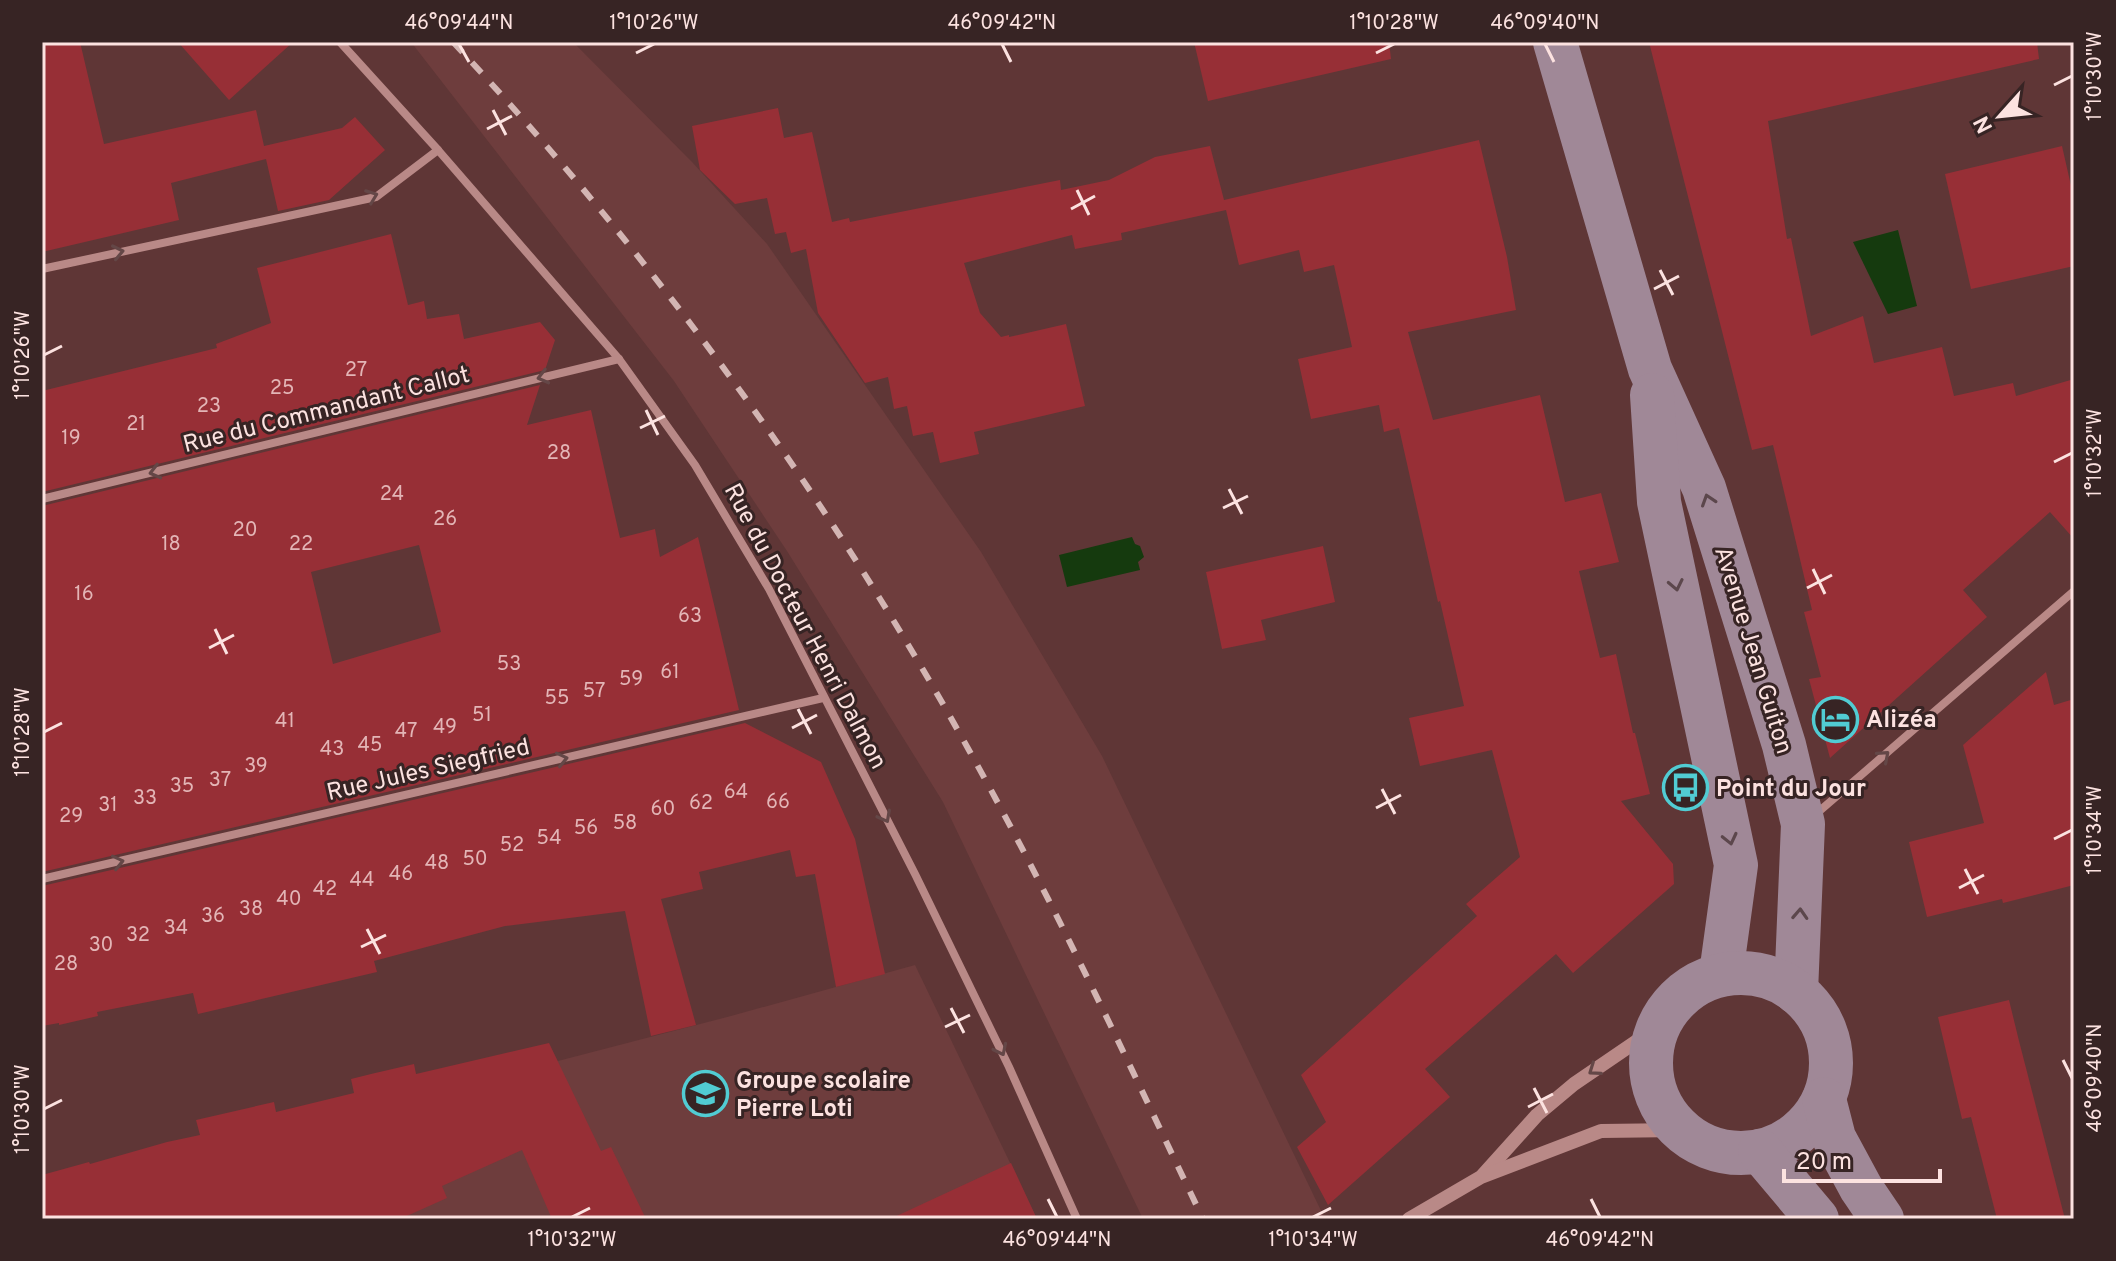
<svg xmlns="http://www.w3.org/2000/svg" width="2116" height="1261" font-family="Overpass,sans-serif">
<rect width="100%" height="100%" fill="#5f3636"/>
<g fill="#6e3d3d">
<path d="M411,42H573L692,162L767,244L981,552L1102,756L1325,1219H1143L943,802L787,551L674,381Z"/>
<path d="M915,965L1037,1219H42V1195L731,1016Z"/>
</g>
<g fill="#153a0e">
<path d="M1898,230L1917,306L1888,314L1853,242Z"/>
<path d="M1132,537L1135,544L1140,546L1144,557L1138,562L1140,570L1067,587L1059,555Z"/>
</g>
<g fill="#972f36" fill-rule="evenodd">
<path d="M42,42H80L104,144L256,110L264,146L342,128L355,117L385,150L329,200L278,211L266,159L171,183L179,220L42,252Z"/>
<path d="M178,42H293L229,100Z"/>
<path d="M1194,42H1389L1391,59L1208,101Z"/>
<path d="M1649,42H2037L2039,59L1768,121L1787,239L1791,238L1811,336L1863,316L1874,363L1942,347L1954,396L2013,383L2016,396L2074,379V539L2050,512L1963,590L1987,617L1830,758L1809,679L1821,677L1804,612L1812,610L1773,445L1752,450Z"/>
<path d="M778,108L784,138L812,132L832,222L849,218L850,222L1060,180L1061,190L1109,180L1155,157L1210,146L1224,200L1479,140L1507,257L1516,310L1408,332L1433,420L1540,395L1565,502L1601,493L1619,562L1579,571L1600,658L1616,654L1633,733H1635L1650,794L1621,801L1673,864L1674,884L1573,973L1556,954L1425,1069L1450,1097L1328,1205L1297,1147L1326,1122L1301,1075L1477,916L1466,904L1520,857L1492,750L1420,766L1409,718L1464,706L1440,601L1438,602L1399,428L1384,432L1379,405L1311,419L1298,359L1352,347L1334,265L1304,272L1299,250L1239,265L1226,210L1121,233L1122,240L1075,249L1072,235L964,263L980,313L1001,337L1009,335V337L1066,324L1085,406L974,432L979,454L940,463L933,432L913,436L907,406L894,409L888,377L865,383L818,313L806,249L791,253L786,232L775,234L767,198L735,204L700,170L692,126Z"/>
<path d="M2062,146L2074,199V266L1971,289L1945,174Z"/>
<path d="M391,234L408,305L424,301L427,319L459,314L464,339L540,322L555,340L545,370L42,492V391L217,348L216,344L271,323L257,268Z"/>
<path d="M540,385L527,425L591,410L620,538L655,529L660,557L698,537L739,710L42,872V506ZM419,545L441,632L333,664L311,572Z"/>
<path d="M1323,546L1335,602L1261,620L1266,640L1222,649L1206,572Z"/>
<path d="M2046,672L2054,705L2074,699V885L2003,903L2002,899L1927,917L1909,842L1984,823L1963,745Z"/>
<path d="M745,723L821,762L855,839L885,974L836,987L815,874L796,877L790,850L699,872L703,889L661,899L696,1025L651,1036L625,911L505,926L374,961L377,972L198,1014L193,993L97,1012L98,1016L59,1025V1023L42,1026V886Z"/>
<path d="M2009,1000L2019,1041L2065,1219H1997L1971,1117L1962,1119L1938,1017Z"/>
<path d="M549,1043L601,1151L611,1147L646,1219H552L522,1150L442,1186L447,1198L400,1219H42V1175L89,1162L90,1164L167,1142L200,1135L196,1120L274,1102L276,1112L354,1093L351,1079L371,1074L414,1064L416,1074Z"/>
<path d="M1011,1163L1037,1219H890Z"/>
</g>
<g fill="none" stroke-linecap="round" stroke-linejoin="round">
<g stroke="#b98987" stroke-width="8">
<path d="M340,42L438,150L619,359L695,465L769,589L915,874L1009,1067L1077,1219"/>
<path d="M42,269L376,197L438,150"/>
<path d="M42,499L619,359"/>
<path d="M1816,814L2074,591"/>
<path d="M42,879L823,698"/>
</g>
<g stroke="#b98987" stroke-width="14">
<path d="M1483,1175L1537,1115L1574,1084L1659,1026"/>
<path d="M1409,1219L1481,1177L1601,1131L1680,1130"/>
</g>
<g stroke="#a08897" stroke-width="44">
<path d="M1555,42L1650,369L1704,488L1784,745L1803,824L1796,992"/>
<path d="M1652,395L1659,502L1736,865L1721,974"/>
<circle cx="1741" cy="1063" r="90"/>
<path d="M1824,1099L1834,1138L1861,1188L1882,1219"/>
<path d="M1760,1151L1817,1219"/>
</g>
<path stroke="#d3b5b3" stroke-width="6" stroke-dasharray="14 14" stroke-linecap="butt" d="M453,42C652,255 829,497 970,752C1055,904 1128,1062 1203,1219"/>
</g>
<defs><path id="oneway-chevron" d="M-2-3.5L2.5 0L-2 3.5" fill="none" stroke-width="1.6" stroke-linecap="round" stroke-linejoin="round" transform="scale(2)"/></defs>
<g stroke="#644747">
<use href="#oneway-chevron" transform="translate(372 196) rotate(-21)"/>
<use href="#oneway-chevron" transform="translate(118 252) rotate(-12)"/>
<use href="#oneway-chevron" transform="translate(543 377) rotate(166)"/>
<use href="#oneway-chevron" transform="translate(155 472) rotate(166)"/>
<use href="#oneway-chevron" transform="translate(1884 756) rotate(-41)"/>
<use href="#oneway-chevron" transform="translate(562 759) rotate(-13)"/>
<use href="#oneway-chevron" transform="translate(885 817) rotate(62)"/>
<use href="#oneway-chevron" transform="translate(118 862) rotate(-13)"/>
<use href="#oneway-chevron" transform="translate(1001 1050) rotate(64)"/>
<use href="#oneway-chevron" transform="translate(1594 1070) rotate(145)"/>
</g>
<g stroke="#5c474c">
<use href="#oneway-chevron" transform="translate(1708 500) rotate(-108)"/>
<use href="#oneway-chevron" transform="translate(1676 585) rotate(78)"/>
<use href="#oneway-chevron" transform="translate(1730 839) rotate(77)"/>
<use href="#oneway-chevron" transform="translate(1800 914) rotate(-87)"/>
</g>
<path fill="none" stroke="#fce2e0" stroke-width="3" d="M459,44L469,62M1002,44L1011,62M1545,44L1554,62M636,53L654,44M1376,53L1394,44M2054,85L2072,76M493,110L506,135M487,129L512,116M1077,190L1089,215M1071,209L1095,196M1660,270L1673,295M1654,289L1679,276M44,355L62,346M646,410L658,435M640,428L665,416M2054,462L2072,453M1229,489L1242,514M1223,508L1248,496M1813,569L1825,594M1807,588L1832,575M215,629L227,654M209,648L234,635M798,709L811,734M792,728L817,715M44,732L62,723M1382,789L1395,814M1376,808L1401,795M2054,839L2072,830M1965,869L1978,894M1959,888L1984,875M367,929L380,954M361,947L386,935M951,1008L964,1033M945,1027L970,1015M2063,1060L2072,1078M1534,1088L1547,1113M1528,1107L1553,1094M44,1109L62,1100M1048,1199L1057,1217M1591,1199L1600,1217M572,1217L590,1208M1313,1217L1331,1208"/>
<defs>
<symbol id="hotel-ring" viewBox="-11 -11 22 22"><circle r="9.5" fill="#372424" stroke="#51ccd3" stroke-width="1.5"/><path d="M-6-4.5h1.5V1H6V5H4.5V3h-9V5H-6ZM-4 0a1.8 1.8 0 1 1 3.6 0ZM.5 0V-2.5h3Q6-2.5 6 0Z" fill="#51ccd3"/></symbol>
<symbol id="bus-ring" viewBox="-11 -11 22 22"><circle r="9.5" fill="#372424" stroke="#51ccd3" stroke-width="1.5"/><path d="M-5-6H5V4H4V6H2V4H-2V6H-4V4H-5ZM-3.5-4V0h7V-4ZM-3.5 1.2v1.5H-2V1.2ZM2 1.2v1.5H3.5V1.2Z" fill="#51ccd3"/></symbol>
<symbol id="school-ring" viewBox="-11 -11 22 22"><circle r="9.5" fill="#372424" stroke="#51ccd3" stroke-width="1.5"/><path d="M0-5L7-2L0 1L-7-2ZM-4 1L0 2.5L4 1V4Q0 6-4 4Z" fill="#51ccd3"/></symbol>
</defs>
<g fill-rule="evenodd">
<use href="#hotel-ring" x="1810" y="694" width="51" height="51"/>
<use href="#bus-ring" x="1660" y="762" width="51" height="51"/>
<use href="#school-ring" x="680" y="1068" width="51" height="51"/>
</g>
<g text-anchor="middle" stroke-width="6" stroke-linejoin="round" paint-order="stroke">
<g font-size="20" fill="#e3b5b6">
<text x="356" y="376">27</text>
<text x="282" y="394">25</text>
<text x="209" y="412">23</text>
<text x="136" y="430">21</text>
<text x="71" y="444">19</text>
<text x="559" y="459">28</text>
<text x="392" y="500">24</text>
<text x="445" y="525">26</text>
<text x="245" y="536">20</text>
<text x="171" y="550">18</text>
<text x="301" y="550">22</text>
<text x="84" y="600">16</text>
<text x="690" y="622">63</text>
<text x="509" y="670">53</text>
<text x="670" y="678">61</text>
<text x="631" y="685">59</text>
<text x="594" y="697">57</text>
<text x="557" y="704">55</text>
<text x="482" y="721">51</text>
<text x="285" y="727">41</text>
<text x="445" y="733">49</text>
<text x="406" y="737">47</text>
<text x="370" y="751">45</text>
<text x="332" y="755">43</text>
<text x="256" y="772">39</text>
<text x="220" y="786">37</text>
<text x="182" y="792">35</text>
<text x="736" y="798">64</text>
<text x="145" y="804">33</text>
<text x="778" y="808">66</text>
<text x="701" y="809">62</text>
<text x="108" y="811">31</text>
<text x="663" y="815">60</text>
<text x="71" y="822">29</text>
<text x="625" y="829">58</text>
<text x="586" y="834">56</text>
<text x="549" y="844">54</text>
<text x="512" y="851">52</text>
<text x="475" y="865">50</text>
<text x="437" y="869">48</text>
<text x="401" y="880">46</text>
<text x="362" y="886">44</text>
<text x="325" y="895">42</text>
<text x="289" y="905">40</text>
<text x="251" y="915">38</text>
<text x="213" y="922">36</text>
<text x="176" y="934">34</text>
<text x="138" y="941">32</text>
<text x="101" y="951">30</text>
<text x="66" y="970">28</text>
</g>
<g font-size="24" fill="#fce2e0" stroke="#372424">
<text transform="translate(326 409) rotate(-14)" y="8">Rue du Commandant Callot</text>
<text transform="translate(806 626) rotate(62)" y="8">Rue du Docteur Henri Dalmon</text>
<text transform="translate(1754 650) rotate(73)" y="8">Avenue Jean Guiton</text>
<text transform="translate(428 769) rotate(-13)" y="8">Rue Jules Siegfried</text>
</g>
<g font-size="24" font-weight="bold" fill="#fce2e0" stroke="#372424" text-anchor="start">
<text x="1866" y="727">Alizéa</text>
<text x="1716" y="796">Point du Jour</text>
<text x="736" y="1088">Groupe scolaire<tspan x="736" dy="28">Pierre Loti</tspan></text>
</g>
</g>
<rect width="2116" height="1261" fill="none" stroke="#372424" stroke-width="88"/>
<g transform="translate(2000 116) rotate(243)" stroke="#372424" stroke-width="6" paint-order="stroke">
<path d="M0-6L14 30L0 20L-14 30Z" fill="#fce2e0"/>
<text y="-12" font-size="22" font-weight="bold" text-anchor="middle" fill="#fce2e0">N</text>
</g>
<path d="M1784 1169v12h156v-12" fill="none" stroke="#fce2e0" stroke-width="4"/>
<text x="1796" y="1169" font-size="24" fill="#fce2e0" stroke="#372424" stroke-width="6" paint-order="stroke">20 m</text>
<rect x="44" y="44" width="2028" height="1173" fill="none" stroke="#fce2e0" stroke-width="3"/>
<g font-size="20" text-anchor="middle" fill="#fce2e0">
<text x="459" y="29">46°09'44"N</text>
<text x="654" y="29">1°10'26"W</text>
<text x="1002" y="29">46°09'42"N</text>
<text x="1394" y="29">1°10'28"W</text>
<text x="1545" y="29">46°09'40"N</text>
<text transform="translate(2094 76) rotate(-90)" y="7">1°10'30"W</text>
<text transform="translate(22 355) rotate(-90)" y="7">1°10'26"W</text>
<text transform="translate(2094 453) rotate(-90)" y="7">1°10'32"W</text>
<text transform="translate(22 732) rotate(-90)" y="7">1°10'28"W</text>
<text transform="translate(2094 830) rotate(-90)" y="7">1°10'34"W</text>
<text transform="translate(2094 1078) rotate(-90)" y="7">46°09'40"N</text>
<text transform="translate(22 1109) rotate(-90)" y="7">1°10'30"W</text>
<text x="572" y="1246">1°10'32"W</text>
<text x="1057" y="1246">46°09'44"N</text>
<text x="1313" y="1246">1°10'34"W</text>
<text x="1600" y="1246">46°09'42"N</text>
</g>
</svg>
